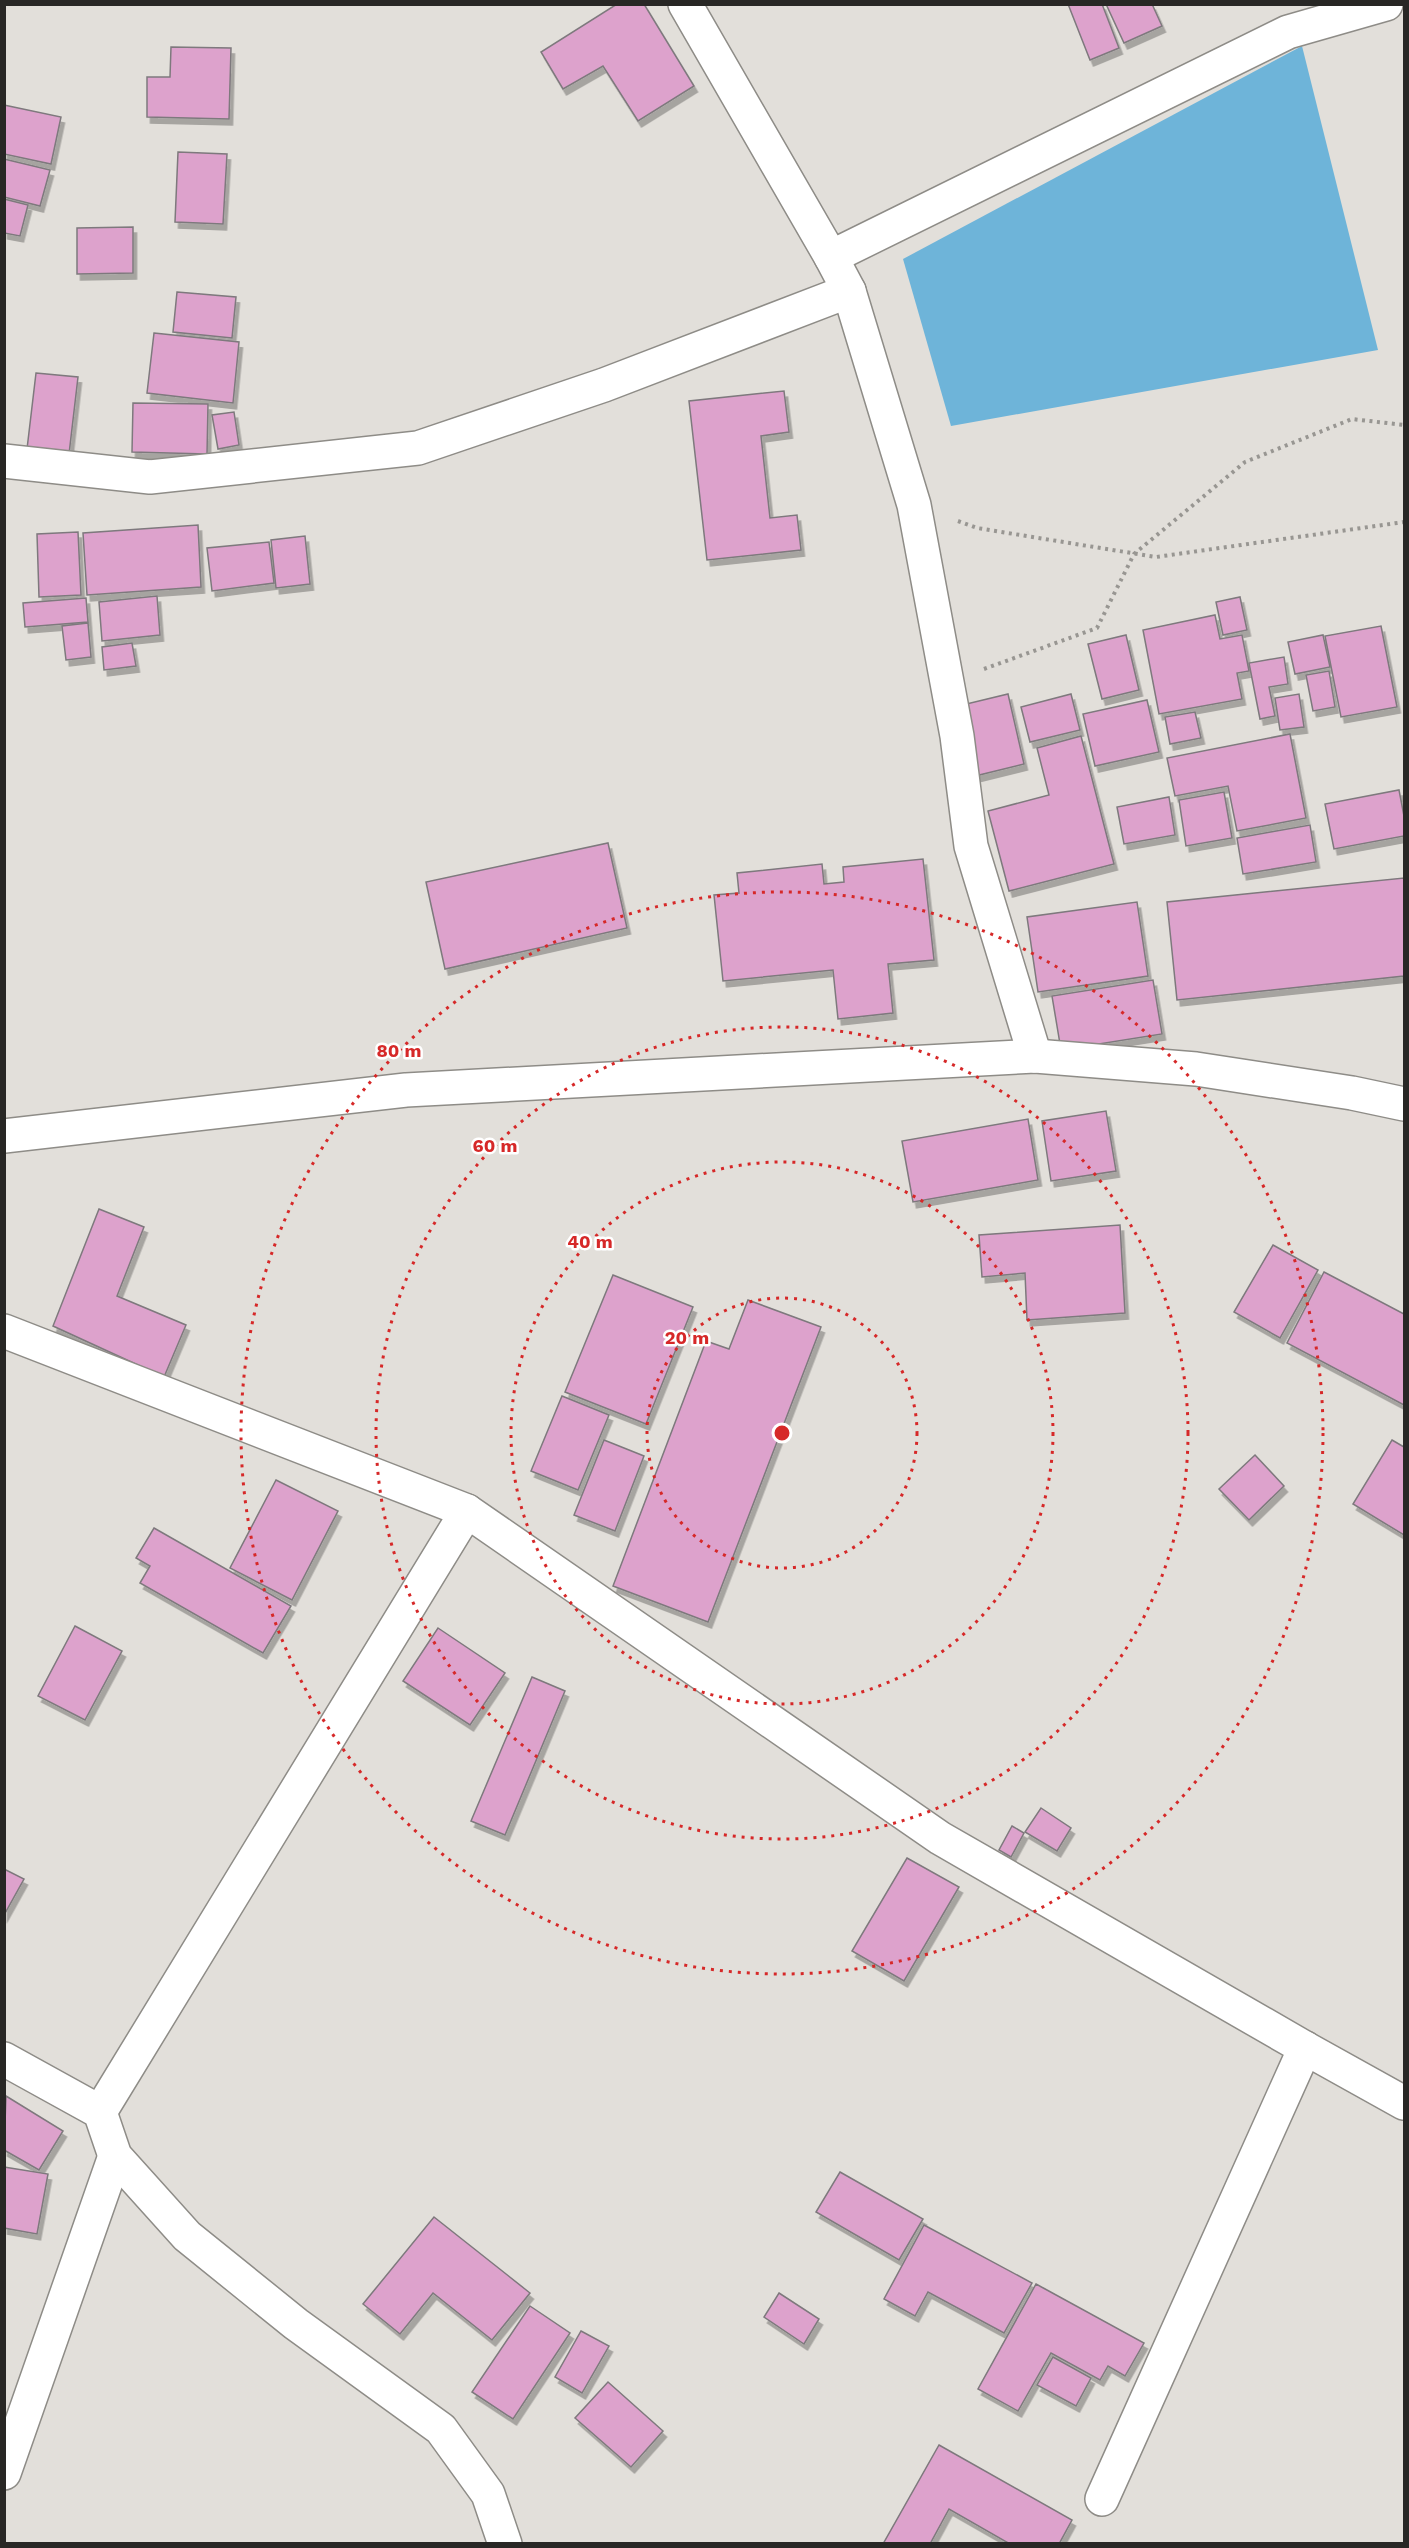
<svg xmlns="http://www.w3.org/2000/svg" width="1409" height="2548" font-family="'Work Sans',sans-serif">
<defs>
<filter id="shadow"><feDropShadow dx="3.5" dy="6" stdDeviation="0" flood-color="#0004"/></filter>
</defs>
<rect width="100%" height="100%" fill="#e2dfda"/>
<path fill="#6eb4d9" d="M1302,46L1378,350L951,426L903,259Z"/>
<g fill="#dda2cc" stroke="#7e797d" stroke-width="1.5" filter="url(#shadow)">
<path d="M617,4H644L694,86L638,121L603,66L563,89L541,52Z"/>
<path d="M1068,4H1102L1119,48L1090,60Z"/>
<path d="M1106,4H1152L1162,26L1124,43Z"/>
<path d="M171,47L231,48L229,119L147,117V77H170Z"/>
<path d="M4,105L61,117L51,164L4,154Z"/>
<path d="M178,152L227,154L223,224L175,222Z"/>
<path d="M4,159L50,170L40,206L4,197Z"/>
<path d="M4,199L28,205L20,236L4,233Z"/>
<path d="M133,227V273L77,274V228Z"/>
<path d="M177,292L236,297L232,338L173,332Z"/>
<path d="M154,333L239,342L233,403L147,393Z"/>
<path d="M36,373L78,377L69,454L27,449Z"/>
<path d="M784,391L789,432L761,436L770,518L797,515L801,550L707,560L689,401Z"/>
<path d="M133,403L208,404L207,454L132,452Z"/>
<path d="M234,412L239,445L218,449L212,415Z"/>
<path d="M198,525L201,587L87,595L83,533Z"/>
<path d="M78,532L81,595L39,597L37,534Z"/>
<path d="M305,536L310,584L276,588L271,540Z"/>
<path d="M269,542L274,583L212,591L207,548Z"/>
<path d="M157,596L160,635L102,641L99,602Z"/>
<path d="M1240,597L1247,630L1223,635L1216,602Z"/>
<path d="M86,598L88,622L25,627L23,603Z"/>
<path d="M1215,615L1220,639L1242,635L1249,671L1237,673L1242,699L1159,714L1143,630Z"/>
<path d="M88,623L91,657L66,660L62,626Z"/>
<path d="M1381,626L1397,707L1341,717L1325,636Z"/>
<path d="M1126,635L1139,690L1102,699L1088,644Z"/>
<path d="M1323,635L1330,667L1295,674L1288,642Z"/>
<path d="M132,643L136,666L104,670L102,647Z"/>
<path d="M1284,657L1288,684L1269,687L1275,716L1260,719L1249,663Z"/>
<path d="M1329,671L1335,707L1313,711L1306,675Z"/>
<path d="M1008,694L1024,764L975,776L958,706Z"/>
<path d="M1071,694L1080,730L1030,742L1021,707Z"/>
<path d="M1299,694L1304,727L1280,730L1275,698Z"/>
<path d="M1147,700L1159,752L1095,766L1083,714Z"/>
<path d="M1195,712L1201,738L1170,744L1165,717Z"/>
<path d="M1290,734L1306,818L1237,831L1228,786L1175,796L1167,758Z"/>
<path d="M1081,736L1114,864L1009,891L988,811L1049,795L1037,748Z"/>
<path d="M1399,790L1404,816V836L1334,849L1325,804Z"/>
<path d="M1224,792L1232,838L1186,846L1179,800Z"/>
<path d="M1169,797L1175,835L1124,844L1117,807Z"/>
<path d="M1310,825L1316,862L1243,874L1237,838Z"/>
<path d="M608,843L627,928L445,969L426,882Z"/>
<path d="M923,859L934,960L888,964L893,1013L838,1019L833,970L723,981L714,895L739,893L737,873L822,864L824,884L844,882L843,867Z"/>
<path d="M1404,878V976L1177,1000L1167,902Z"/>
<path d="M1137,902L1148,976L1038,992L1027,917Z"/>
<path d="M1153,980L1162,1034L1061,1050L1052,996Z"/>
<path d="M1106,1111L1116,1171L1051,1181L1042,1121Z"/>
<path d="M1028,1119L1038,1180L913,1202L902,1141Z"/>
<path d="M99,1209L144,1227L117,1296L186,1325L164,1377L53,1326Z"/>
<path d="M1120,1225L1125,1313L1027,1320L1025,1273L982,1277L979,1235Z"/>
<path d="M1273,1245L1318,1270L1280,1338L1234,1312Z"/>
<path d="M1324,1272L1404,1314V1405L1287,1343Z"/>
<path d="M613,1275L693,1307L646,1424L565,1392Z"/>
<path d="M748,1300L821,1327L708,1622L613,1586L706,1341L729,1349Z"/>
<path d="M562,1396L609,1415L578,1490L531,1471Z"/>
<path d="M604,1440L644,1456L615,1531L574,1515Z"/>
<path d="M1392,1440L1404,1447V1535L1353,1504Z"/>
<path d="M1255,1455L1284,1486L1249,1520L1219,1489Z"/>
<path d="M276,1480L338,1511L292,1600L230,1568Z"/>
<path d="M154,1528L291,1606L263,1653L140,1583L150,1566L136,1558Z"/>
<path d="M75,1626L122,1651L85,1720L38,1696Z"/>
<path d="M438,1628L505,1673L470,1725L403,1681Z"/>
<path d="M532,1677L565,1691L505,1835L471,1821Z"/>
<path d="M1041,1808L1071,1828L1057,1851L1025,1832Z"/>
<path d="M1012,1826L1024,1833L1011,1857L999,1850Z"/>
<path d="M907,1858L959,1887L904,1981L852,1951Z"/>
<path d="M4,1869L24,1879L4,1915Z"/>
<path d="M6,2096L63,2131L39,2170L4,2150Z"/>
<path d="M4,2167L48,2174L37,2234L4,2228Z"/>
<path d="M840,2172L923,2219L899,2260L816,2212Z"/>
<path d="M434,2217L530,2293L492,2340L433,2293L400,2334L363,2304Z"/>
<path d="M924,2225L1032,2283L1004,2333L928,2292L915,2316L884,2299Z"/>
<path d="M1036,2284L1144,2343L1125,2376L1108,2366L1100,2380L1051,2353L1018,2411L978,2389Z"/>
<path d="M779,2293L819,2319L804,2344L764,2317Z"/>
<path d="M530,2306L570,2333L513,2419L472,2392Z"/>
<path d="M581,2331L609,2346L582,2393L555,2377Z"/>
<path d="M1053,2357L1091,2378L1076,2406L1037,2385Z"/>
<path d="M608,2382L663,2431L631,2467L575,2418Z"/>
<path d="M939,2445L1072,2520L1059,2544H1010L949,2509L930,2544H883Z"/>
</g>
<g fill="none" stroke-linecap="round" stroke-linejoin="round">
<defs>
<g id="minor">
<path d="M685,4L831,257L849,291L914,505L957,736L971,846L1035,1056"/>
<path d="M831,257L1288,32L1386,4"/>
<path d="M4,461L150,477L418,448L604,385L849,291"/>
<path d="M4,1136L406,1090L1035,1056L1196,1069L1352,1093L1404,1104"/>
<path d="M4,1331L467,1511L940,1838L1305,2048L1404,2103"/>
<path d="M4,2059L100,2112L115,2156L187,2236L296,2324L441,2429L488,2494L505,2544"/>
<path d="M100,2112L467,1511"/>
<path d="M4,2473L115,2156"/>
<path d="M1102,2499L1305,2048"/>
</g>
</defs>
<use href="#minor" stroke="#8e8c87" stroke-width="36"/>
<g stroke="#989692" stroke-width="4" stroke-dasharray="3 4.5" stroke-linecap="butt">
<path d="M958,521L977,528L1156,557L1404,522"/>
<path d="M984,669L1097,628L1134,554L1245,462L1352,419L1404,425"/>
</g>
<use href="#minor" stroke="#fff" stroke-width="33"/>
</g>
<g fill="none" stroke="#d62828" stroke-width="3" stroke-dasharray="3 6">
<circle cx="782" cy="1433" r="135"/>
<circle cx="782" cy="1433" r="271"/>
<circle cx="782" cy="1433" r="406"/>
<circle cx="782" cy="1433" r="541"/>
</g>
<circle cx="782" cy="1433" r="9" fill="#d62828" stroke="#fff" stroke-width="3"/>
<g font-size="18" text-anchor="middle" font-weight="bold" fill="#d62828" stroke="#fff" stroke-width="5" stroke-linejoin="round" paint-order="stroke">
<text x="399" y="1057">80 m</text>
<text x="495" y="1152">60 m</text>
<text x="590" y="1248">40 m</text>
<text x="687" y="1344">20 m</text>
</g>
<rect width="1409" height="2548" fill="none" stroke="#282725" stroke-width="12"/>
</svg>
